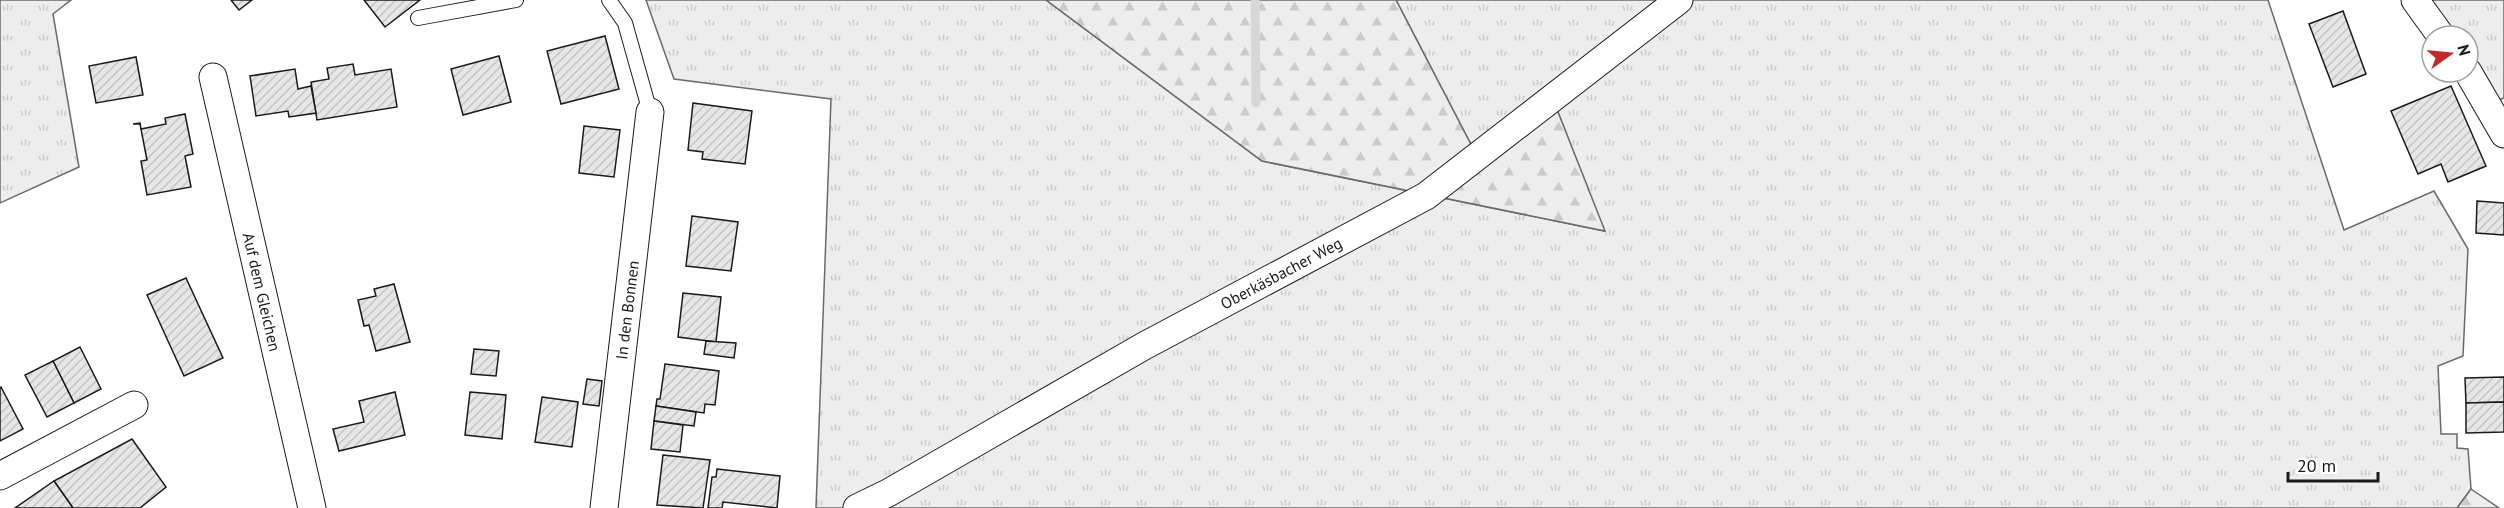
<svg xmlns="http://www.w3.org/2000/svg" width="2504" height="508" font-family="'PT Sans',sans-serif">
<defs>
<pattern id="grass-tufts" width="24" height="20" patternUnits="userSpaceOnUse" patternTransform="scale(1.5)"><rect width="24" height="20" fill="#ededed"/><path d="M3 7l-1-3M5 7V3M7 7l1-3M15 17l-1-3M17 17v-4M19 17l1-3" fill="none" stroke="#cbcbcb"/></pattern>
<pattern id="forest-firs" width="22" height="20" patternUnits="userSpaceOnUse" patternTransform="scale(1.5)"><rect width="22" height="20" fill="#ededed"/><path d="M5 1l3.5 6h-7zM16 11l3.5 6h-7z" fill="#cbcbcb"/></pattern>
<pattern id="building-hatch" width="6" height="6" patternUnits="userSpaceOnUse" patternTransform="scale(1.5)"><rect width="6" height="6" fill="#e6e6e6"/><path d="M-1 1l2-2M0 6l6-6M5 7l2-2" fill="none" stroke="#c5c5c5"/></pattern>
</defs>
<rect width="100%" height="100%" fill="#fff"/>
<g fill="url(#grass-tufts)" stroke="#6a6a6a" stroke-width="1.5">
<path d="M0,0H71L53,14L79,167L0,203Z"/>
<path d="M646,0H1046L1262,161L1425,194L851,508H816L831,99L674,79Z"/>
<path d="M1396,0H1679L1477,156Z"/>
<path d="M1692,0H2268L2344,230L2434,191L2468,249L2463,356L2438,366L2441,434H2457V448L2468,449L2471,489L2457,508H865L1430,195L1604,231L1556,107Z"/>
<path d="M2421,0H2504V98L2493,102L2468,63V36H2448Z"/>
</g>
<g fill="url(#forest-firs)" stroke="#6a6a6a" stroke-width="1.5">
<path d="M1046,0H1396L1479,160L1556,107L1605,231L1262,161Z"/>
<path d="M2471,489L2499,508H2457Z"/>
</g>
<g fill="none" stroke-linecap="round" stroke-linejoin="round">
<path stroke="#d7d7d7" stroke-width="9" d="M1255,0L1256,103"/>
</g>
<g fill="url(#building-hatch)" stroke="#1a1a1a" stroke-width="1.5">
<path d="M231,0H252L239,10Z"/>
<path d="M364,0H420L385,27Z"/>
<path d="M2343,11L2366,74L2333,87L2309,24Z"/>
<path d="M605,36L619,89L561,104L547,51Z"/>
<path d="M499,56L511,102L463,115L451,69Z"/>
<path d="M136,57L143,95L96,103L89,66Z"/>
<path d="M353,64L355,75L391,69L397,107L317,120L311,82L329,79L327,68Z"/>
<path d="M295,69L298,89L311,86L316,113L289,117L288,111L256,116L250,76Z"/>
<path d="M2451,86L2486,166L2448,182L2441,164L2418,174L2391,111Z"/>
<path d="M693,103L752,111L745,164L702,159L703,152L688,150Z"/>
<path d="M185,114L193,154L185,156L191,187L147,195L141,161L147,160L140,124H133L140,123L141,129L166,124L165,118Z"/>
<path d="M584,126L620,130L614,177L579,173Z"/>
<path d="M2477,201L2504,203V235L2476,233Z"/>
<path d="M692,216L738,222L731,271L686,266Z"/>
<path d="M186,278L223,358L184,376L147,295Z"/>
<path d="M394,284L410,342L376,351L369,325L364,326L358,300L376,296L374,289Z"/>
<path d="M683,293L721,297L716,342L678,337Z"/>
<path d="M706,341L736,343L734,358L704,354Z"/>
<path d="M80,347L101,389L74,403L53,361Z"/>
<path d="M474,349L499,351L496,376L471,374Z"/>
<path d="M53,361L74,403L47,417L25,375Z"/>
<path d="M665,364L719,371L715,405L705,404L704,413L656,406L657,399H660Z"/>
<path d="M2504,377V402L2466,403L2465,378Z"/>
<path d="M587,379L602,381L599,406L583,404Z"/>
<path d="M1,387L23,429L0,441V388Z"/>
<path d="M395,392L405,435L339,451L333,429L364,422L359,401Z"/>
<path d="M470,392L506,395L502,439L465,435Z"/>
<path d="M542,397L578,402L572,447L535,442Z"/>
<path d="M2504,402V432L2466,433V403Z"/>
<path d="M656,406L696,412L694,426L654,421Z"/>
<path d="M654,421L683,425L680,452L651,449Z"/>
<path d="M132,439L166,487L140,508H73L54,481Z"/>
<path d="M663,455L710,460L703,508L657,505Z"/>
<path d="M717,469L780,476L777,508L723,502L722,508H708L712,477H716Z"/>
<path d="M54,481L73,508H15Z"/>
</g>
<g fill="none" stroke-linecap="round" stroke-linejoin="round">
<defs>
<g id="lane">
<path d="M609,0L625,23L650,112"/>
<path d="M418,18L516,0"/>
</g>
<g id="street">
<path d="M2415,0L2441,36"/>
<path d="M2468,72L2504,134"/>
<path d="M213,77L312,508"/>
<path d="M0,476L134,405"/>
<path d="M604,508L650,112"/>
<path d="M857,508L888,493L1144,346L1426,196L1679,0"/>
</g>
</defs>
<use href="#lane" stroke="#1a1a1a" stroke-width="16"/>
<use href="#street" stroke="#1a1a1a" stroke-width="29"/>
<use href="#lane" stroke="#fff" stroke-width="14"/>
<use href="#street" stroke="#fff" stroke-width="27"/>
</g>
<g text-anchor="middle" stroke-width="4.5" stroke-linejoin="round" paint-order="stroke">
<g font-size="16" fill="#1a1a1a" stroke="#fff">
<text transform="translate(1281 273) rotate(-28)" y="6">Oberkäsbacher Weg</text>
<text transform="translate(262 292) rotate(77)" y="6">Auf dem Gleichen</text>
<text transform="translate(627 310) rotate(-83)" y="6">In den Bonnen</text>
</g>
</g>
<g transform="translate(2450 54) rotate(75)"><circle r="28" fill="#ffffff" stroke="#a3a3a3" stroke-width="1.5"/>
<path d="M0-4.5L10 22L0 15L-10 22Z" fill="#c62828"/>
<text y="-9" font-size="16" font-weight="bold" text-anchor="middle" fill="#1a1a1a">N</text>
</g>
<path d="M2288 472v9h90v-9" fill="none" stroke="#1a1a1a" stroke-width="3"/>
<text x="2297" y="472" font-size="18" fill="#1a1a1a" stroke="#ffffff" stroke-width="4.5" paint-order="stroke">20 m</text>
</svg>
